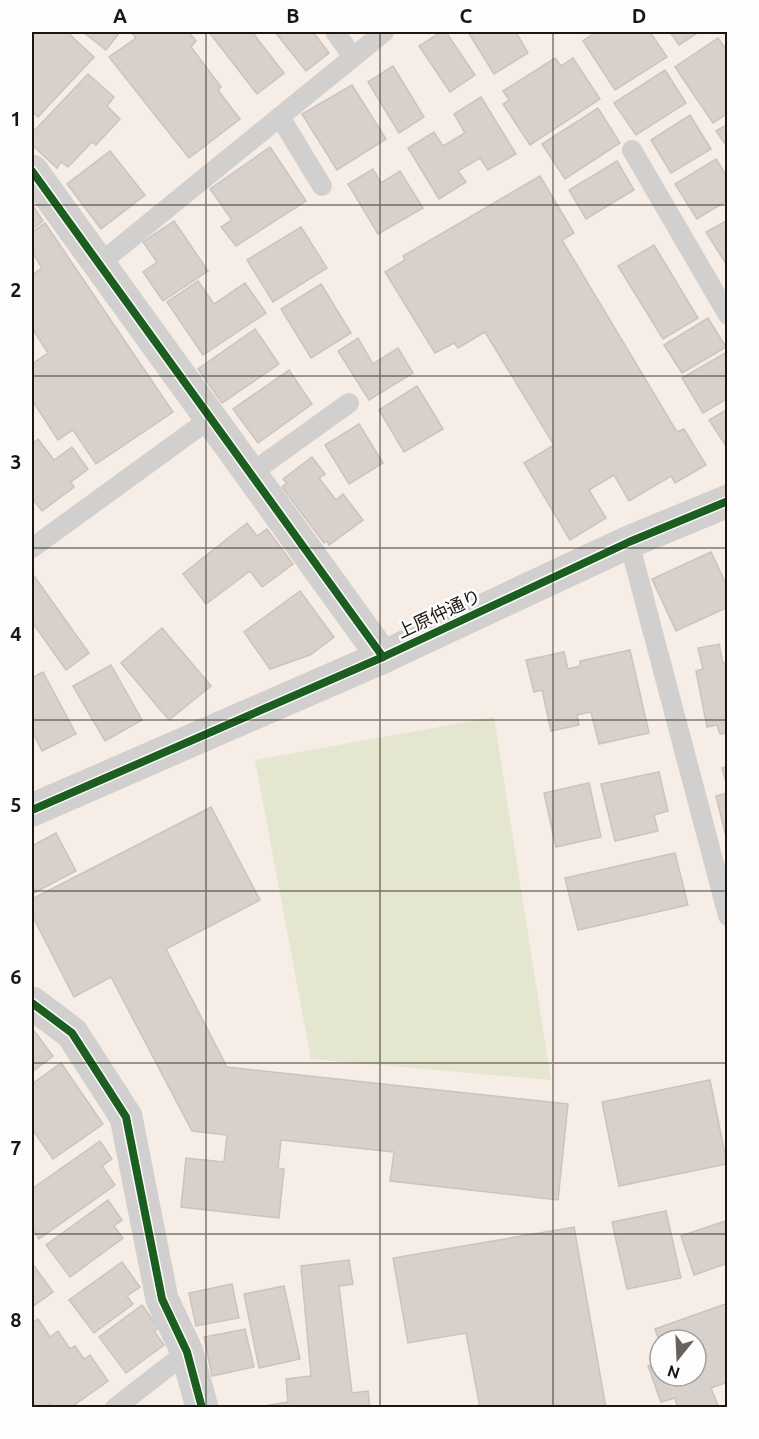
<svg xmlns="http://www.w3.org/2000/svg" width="759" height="1439" font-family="Ubuntu,'Noto Sans JP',sans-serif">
<rect width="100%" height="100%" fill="#f6ede6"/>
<path fill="#e5e6cf" d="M494,717L551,1080L311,1059L255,760Z"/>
<g fill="#d8d0ca" stroke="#cbc3bd" stroke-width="1.5">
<path d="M36,32H67L94,57L38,117L32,111V36Z"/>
<path d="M83,32H120L106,50Z"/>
<path d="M131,32H189L196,41L191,47L221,87L218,90L240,119L189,158L109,57L136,38Z"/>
<path d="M209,32H252L284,73L257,94Z"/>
<path d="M275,32H313L329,53L306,71Z"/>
<path d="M441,32H446L475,75L450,92L419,46Z"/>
<path d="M468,32H516L528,53L494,74Z"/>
<path d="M596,32H650L667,57L615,90L583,41Z"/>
<path d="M670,32H699L679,45Z"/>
<path d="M718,38L728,52V113L713,123L675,67Z"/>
<path d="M555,58L561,66L573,58L600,99L530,145L503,104L509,100L503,91Z"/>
<path d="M393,66L424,117L399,133L368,82Z"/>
<path d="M665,70L686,103L636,135L614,103Z"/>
<path d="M88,74L114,97L107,106L120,119L96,145L92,142L68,167L61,162L57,168L32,145V133Z"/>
<path d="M352,85L386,139L337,170L302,114Z"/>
<path d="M481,97L516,154L488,170L480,158L458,171L466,182L439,199L408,148L434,132L443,146L465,133L454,114Z"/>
<path d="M598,108L620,143L565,179L542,144Z"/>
<path d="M690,115L711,149L671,173L651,140Z"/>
<path d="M728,124V148L716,131Z"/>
<path d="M270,147L306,201L236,246L221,227L232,220L210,189Z"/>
<path d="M110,151L145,195L101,229L67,184Z"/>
<path d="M716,159L728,178V200L697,219L675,184Z"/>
<path d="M617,161L634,190L586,219L569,190Z"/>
<path d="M373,169L381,183L400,171L423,208L378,234L348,184Z"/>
<path d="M540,176L574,233L562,240L677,432L684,429L706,465L675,483L671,476L629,501L614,475L589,490L606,518L570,540L524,463L554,445L485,332L458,348L454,343L435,353L385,272L405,260L403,256Z"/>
<path d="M32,204L43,221L32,229Z"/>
<path d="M728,220V267L706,232Z"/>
<path d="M174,221L208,271L163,301L143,272L157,262L143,242Z"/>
<path d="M45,223L173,412L96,464L73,430L58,440L32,400V364L48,353L32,328V275L42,268L32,252V232Z"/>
<path d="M301,227L327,268L273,302L247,260Z"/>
<path d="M654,245L698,318L663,339L618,266Z"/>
<path d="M198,281L214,304L245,283L266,313L203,355L167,302Z"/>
<path d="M321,284L351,333L311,358L281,309Z"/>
<path d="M708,318L726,347L682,373L664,345Z"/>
<path d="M255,329L279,364L222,403L198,369Z"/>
<path d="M358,338L373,364L398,348L413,373L369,400L338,351Z"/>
<path d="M727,352L728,398L703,413L682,378Z"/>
<path d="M289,370L312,404L258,443L233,409Z"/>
<path d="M417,386L443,429L404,452L379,410Z"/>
<path d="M728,409V449L709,420Z"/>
<path d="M359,424L383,463L349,484L325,445Z"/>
<path d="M38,439L54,460L72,447L88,469L71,482L74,487L42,511L32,498V444Z"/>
<path d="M312,457L325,474L319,478L336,500L343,494L363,520L329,545L327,541L324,543L282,487L287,483L283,479Z"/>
<path d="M247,523L257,536L267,529L293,564L262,587L250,571L206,604L183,574Z"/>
<path d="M711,552L728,588V607L676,631L652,579Z"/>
<path d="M34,576L89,653L66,670L32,622V578Z"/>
<path d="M300,591L334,637L310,655L270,669L244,632Z"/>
<path d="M162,628L211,686L169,720L121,663Z"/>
<path d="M719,644L723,663L728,662V733L720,734L717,725L707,727L696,671L703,669L698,648Z"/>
<path d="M630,650L649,733L599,744L591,712L577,715L579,725L551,731L542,690L534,692L526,660L564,652L568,669L580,666V661Z"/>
<path d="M111,665L142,720L105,741L73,686Z"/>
<path d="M43,672L76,734L42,751L32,731V678Z"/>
<path d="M728,766V790L722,768Z"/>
<path d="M659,772L668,811L654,815L658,831L615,841L601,784Z"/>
<path d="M589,783L601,837L556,847L544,793Z"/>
<path d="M728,793V845L716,796Z"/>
<path d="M211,807L260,900L166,949L227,1067L568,1104L558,1200L390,1181L394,1152L281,1140L278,1168L284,1169L279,1218L181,1207L186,1158L224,1162L227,1135L192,1131L111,977L74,997L32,915V899Z"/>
<path d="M56,833L76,871L32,894V846Z"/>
<path d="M675,853L688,905L578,930L565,878Z"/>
<path d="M35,1032L53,1056L32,1072V1035Z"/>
<path d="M61,1063L103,1124L53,1159L32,1129V1084Z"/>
<path d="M710,1080L727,1164L619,1186L602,1102Z"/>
<path d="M100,1141L112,1159L102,1166L115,1185L39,1239L32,1227V1189Z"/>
<path d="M108,1200L122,1220L114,1226L123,1238L70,1277L46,1245Z"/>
<path d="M666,1211L681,1278L627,1289L612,1222Z"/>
<path d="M728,1220V1263L694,1275L681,1236Z"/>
<path d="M574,1227L606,1408H480L466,1333L408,1343L393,1258Z"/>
<path d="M349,1260L353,1284L339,1286L352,1393L368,1391L370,1408H251L288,1402L286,1379L311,1376L301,1266Z"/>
<path d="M122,1262L140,1287L127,1296L133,1304L94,1333L69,1300Z"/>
<path d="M32,1263L53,1292L32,1307Z"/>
<path d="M232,1284L239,1318L196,1326L189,1293Z"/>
<path d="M284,1286L300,1359L259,1368L244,1294Z"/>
<path d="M728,1303V1382L711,1388L719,1408H678L675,1398L661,1402L648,1366L660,1361V1376H696V1340H660V1343L655,1329Z"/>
<path d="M142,1305L159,1328L154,1331L164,1345L126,1373L99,1337Z"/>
<path d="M38,1319L50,1337L58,1331L70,1349L75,1346L84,1359L90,1355L108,1381L70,1408H54L51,1403L44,1408H36L32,1401V1323Z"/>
<path d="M245,1329L254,1367L212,1376L204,1337Z"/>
</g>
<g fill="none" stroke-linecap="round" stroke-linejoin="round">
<g stroke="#d2d0ce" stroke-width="20">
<path d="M335,32L353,57"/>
<path d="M280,117L322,186"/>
<path d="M632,150L728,315"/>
<path d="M99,264L384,32"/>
<path d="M250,474L349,403"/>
<path d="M629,542L728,916"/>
<path d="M32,548L211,418"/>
<path d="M115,1408L187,1352"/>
</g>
<g stroke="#d2d0ce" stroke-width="33">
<path d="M32,171L383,657"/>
<path d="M32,810L383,657L629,542L728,501"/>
<path d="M32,1003L72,1033L126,1117L162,1299L187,1352L202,1408"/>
</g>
<defs>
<g id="cycleway">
<path d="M32,171L383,657"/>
<path d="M32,810L383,657L629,542L728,501"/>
<path d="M32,1003L72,1033L126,1117L162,1299L187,1352L202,1408"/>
</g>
</defs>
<use href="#cycleway" stroke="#fdfdfd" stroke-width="11"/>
<use href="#cycleway" stroke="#1b5e20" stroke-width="8"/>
</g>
<path fill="none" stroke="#1d1610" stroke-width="1.5" stroke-opacity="0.55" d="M206,32V1408M380,32V1408M553,32V1408M32,205H728M32,376H728M32,548H728M32,720H728M32,891H728M32,1063H728M32,1234H728"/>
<g text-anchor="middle" stroke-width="5" stroke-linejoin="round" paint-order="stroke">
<g font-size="18" fill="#1d1610" stroke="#fdfdfd">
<text transform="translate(439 614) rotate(-25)" y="6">上原仲通り</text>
</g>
</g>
<rect width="759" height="1439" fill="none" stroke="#fdfdfd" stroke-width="66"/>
<g transform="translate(678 1358) rotate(198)"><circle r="28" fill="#fdfdfd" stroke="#a3a19e" stroke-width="1.5"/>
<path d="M0-4.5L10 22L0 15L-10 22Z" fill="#69615b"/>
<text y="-9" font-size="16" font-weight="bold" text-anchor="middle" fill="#1d1610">N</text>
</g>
<rect x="33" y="33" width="693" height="1373" fill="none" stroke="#1d1610" stroke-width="2"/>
<g font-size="20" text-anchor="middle" font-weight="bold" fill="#1d1610">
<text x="120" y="23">A</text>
<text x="293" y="23">B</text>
<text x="466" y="23">C</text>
<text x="639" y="23">D</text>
<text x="16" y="126">1</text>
<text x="16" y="297">2</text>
<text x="16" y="469">3</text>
<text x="16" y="641">4</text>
<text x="16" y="812">5</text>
<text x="16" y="984">6</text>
<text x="16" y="1155">7</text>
<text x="16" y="1327">8</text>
</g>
</svg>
